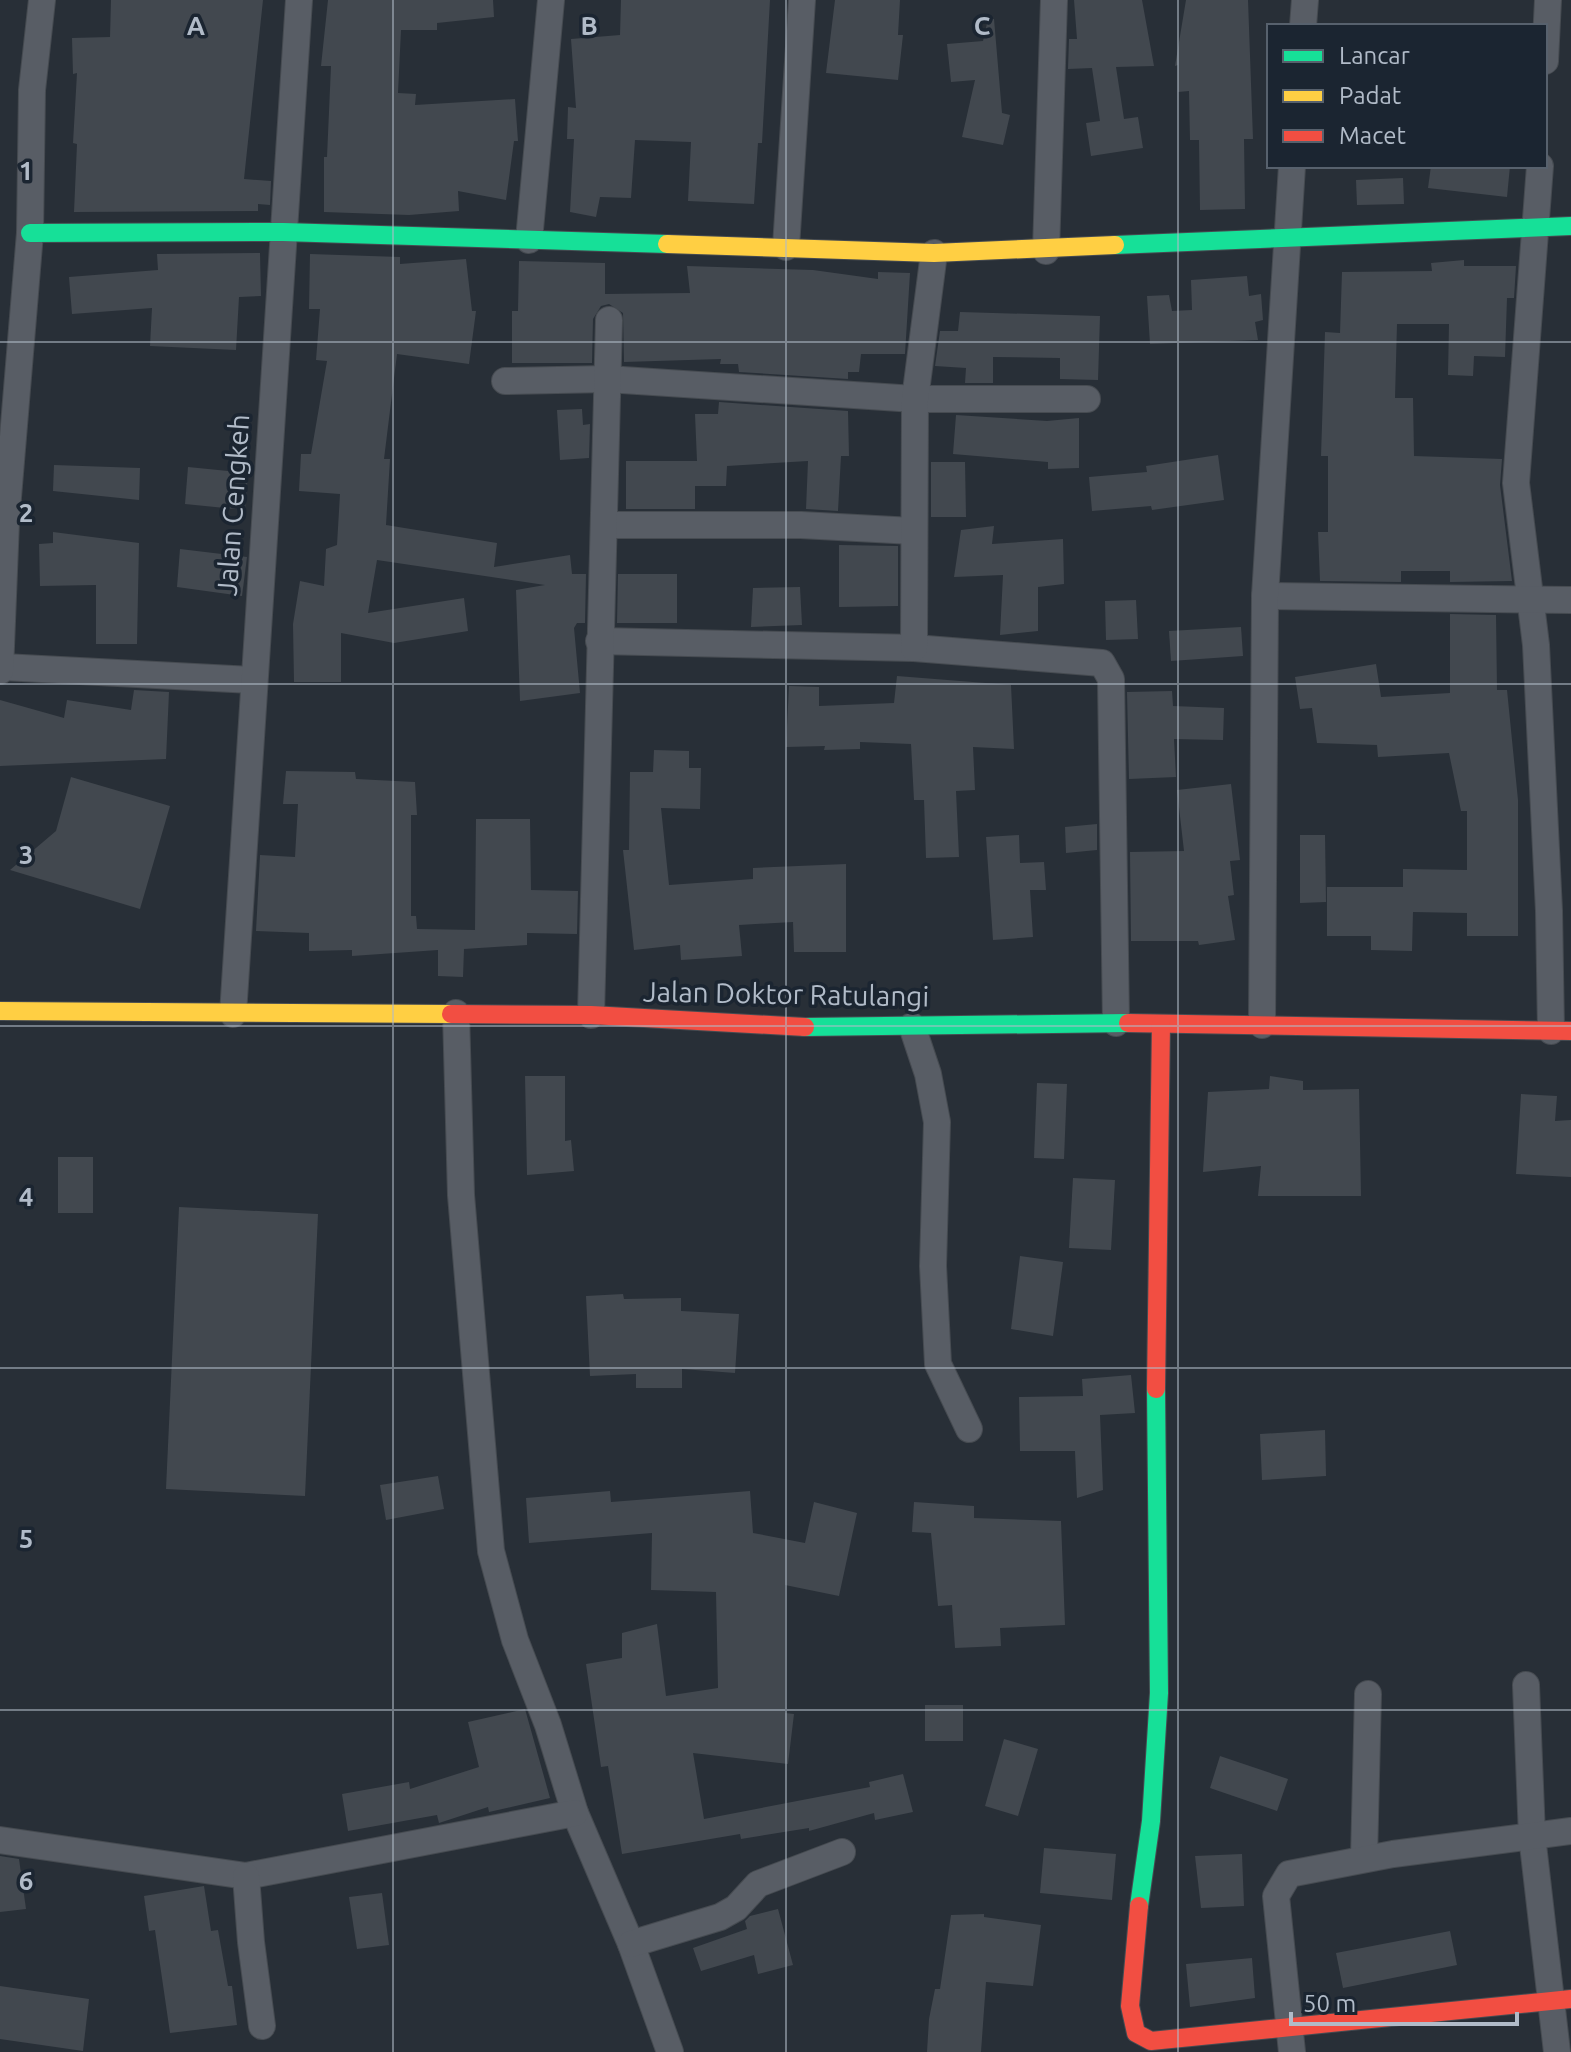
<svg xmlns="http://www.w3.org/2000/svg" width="1571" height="2052" font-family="Ubuntu,sans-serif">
<rect width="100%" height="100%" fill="#282f37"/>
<g fill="#42484f">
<path d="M111,0H263L244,179L271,181L270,205L258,204V211L74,212L77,144L73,143L77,73L73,74L72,38L110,37Z"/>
<path d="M328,0H493L494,17L437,23V30H401L398,93L416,94L415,105L515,99L518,141H514L506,200L458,191L459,211L409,215L324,212V157H327L331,66H321Z"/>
<path d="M621,0H770L762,143H758L754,204L688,201L691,142L635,140L631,198L600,197L596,217L570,212L574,139H567L568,107L576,108L571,39L620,35Z"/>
<path d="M835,0H900L898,35H903L898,80L826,73Z"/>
<path d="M1074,0H1142L1154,66L1116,67L1124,119L1138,117L1143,148L1091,156L1086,123L1100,121L1092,68L1068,69L1069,39H1077Z"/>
<path d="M1186,0H1248L1253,139H1244L1245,209L1200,210L1199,140H1190L1189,91L1178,92V65L1175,66Z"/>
<path d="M988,19H994L1002,113L1010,115L1003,145L962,137L975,80L951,82L947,44L983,41Z"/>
<path d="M1431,166H1510L1507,197L1428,188Z"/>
<path d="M1403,178L1404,204L1357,205L1356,180Z"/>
<path d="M260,253L261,296L239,297L236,350L150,346L152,308L72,314L69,277L158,270L157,254Z"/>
<path d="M310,254L400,257V264L466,259L472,311H476L469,364L397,354L384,459H390L386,525L497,543L494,567L570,555L572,574H586L585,623H577L574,628L580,693L520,701L516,590L545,585L377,560L368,613L464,598L468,631L394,643L341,633V682H294L293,624L300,581L324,586L326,549L337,545L340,494L299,491L301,454H311L327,361L316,360L320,309H309Z"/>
<path d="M1464,260V266H1516L1514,298H1507L1505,357L1474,356L1473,376L1448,375L1449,324H1397L1395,398H1413L1414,456L1502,459L1500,485L1512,581L1450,582V571H1401V582L1320,581L1318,532H1328V456H1321L1325,332L1340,333L1342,272L1432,271L1431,263Z"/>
<path d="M519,261L605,263V294L690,293L687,266L813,270L878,279V272L910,273L905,354H861L859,372H848V379L739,372L738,364H720L721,359L624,362L623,313L609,304L601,306L593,319L592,363H512V311H518Z"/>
<path d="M1247,276L1249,296L1261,294L1263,320L1255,322L1258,340L1150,344L1147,296L1169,295L1172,311L1192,310L1191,280Z"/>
<path d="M960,312L1100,316L1098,380L1060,379V358L993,357V383H965L966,368L935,366L940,331H958Z"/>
<path d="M719,402L848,411L849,456H841L838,511L806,509L808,461L727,466L726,486H695V509H626V461H697L695,414H718Z"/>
<path d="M582,409L583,425L590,424L589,458L560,460L557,410Z"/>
<path d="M956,415L1047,421L1079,418V468L1048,469V462L953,454Z"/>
<path d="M1218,455L1224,500L1152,510L1151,506L1092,511L1089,477L1147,472L1146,466Z"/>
<path d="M931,462H965L966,517H931Z"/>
<path d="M54,465L140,468L139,500L53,491Z"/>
<path d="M188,467L248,473L245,510L185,504Z"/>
<path d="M994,526L992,544L1063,539L1064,584L1038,587V631L1000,635L1003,575L954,577L961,530Z"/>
<path d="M53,532L139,543L137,644H96V585L40,586L39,544L53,543Z"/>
<path d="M839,545L898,546V606L839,607Z"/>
<path d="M180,549L247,557L242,596L177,587Z"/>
<path d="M618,574H677V623H617Z"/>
<path d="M800,587L802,625L751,627L753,588Z"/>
<path d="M1136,600L1138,639L1106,640L1105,601Z"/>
<path d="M1450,614L1496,615L1497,690H1507L1518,800V936H1467V913L1413,912L1412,951L1371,950V936H1327V887H1403V869L1467,870V811H1461L1449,753L1378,757L1377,745L1317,743L1312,708L1300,709L1295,677L1376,664L1381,697L1450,693Z"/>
<path d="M1241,627L1243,656L1171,661L1169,631Z"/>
<path d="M897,676L1011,685L1014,749L973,747L975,790L956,791L959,857L926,858L924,800H914L911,744L860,742V749L824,750L825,746L786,747L789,686L819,687V706L894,703Z"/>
<path d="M134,690L169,692L166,759L0,766V700L64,718L67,700L131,710Z"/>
<path d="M1172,691L1173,706L1224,708L1223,740L1174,739L1176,777L1129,779L1127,692Z"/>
<path d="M654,750L689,751V768H701L700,809L661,808L669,885L753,879V868L846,864V952H794L793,922L739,925L742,956L681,960L680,945L634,950L623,850H629L630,772H653Z"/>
<path d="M286,771L355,772L356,779L415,782L417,815H411V916H416L417,929L475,930L476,819H530L531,890L578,891L577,934L527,933V945L464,949L463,977L438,976V950L352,956V950L309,951V933L256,931L260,855L295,857L298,804H283Z"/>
<path d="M71,777L170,806L140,909L10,870L56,831Z"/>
<path d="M1231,784L1240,860L1230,861L1234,895L1228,896L1235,940L1199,945L1198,941H1131L1130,852L1184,851L1177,790Z"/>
<path d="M1097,824V850L1066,853L1065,827Z"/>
<path d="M1019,835L1020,863L1044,862L1046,890H1030L1033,937L993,940L986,837Z"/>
<path d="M1300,835H1325L1326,902L1300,903Z"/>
<path d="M525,1076H565V1141L571,1140L574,1171L527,1175Z"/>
<path d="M1270,1076L1303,1081V1090L1359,1089L1361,1196H1258L1261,1166L1203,1172L1208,1092L1269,1089Z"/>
<path d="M1037,1083L1067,1084L1064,1159L1034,1158Z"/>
<path d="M1521,1094L1557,1096L1555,1121L1571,1120V1177L1516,1174Z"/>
<rect x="58" y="1157" width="35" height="56"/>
<path d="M1073,1178L1115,1180L1111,1250L1069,1248Z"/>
<path d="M179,1207L318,1214L305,1496L166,1489Z"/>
<path d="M1020,1256L1063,1262L1053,1336L1011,1329Z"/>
<path d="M623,1294L624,1299L681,1298V1311L739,1314L735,1373L682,1369V1388H636V1374L590,1376L586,1296Z"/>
<path d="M1131,1375L1135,1413L1100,1415L1103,1490L1077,1498L1075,1451H1020L1019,1397L1083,1396L1082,1379Z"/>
<path d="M1325,1430L1326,1476L1262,1480L1260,1434Z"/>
<path d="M438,1476L444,1509L386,1520L380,1485Z"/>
<path d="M610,1491L611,1502L750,1491L753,1533L805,1543L814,1502L857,1513L839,1596L785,1585V1713L794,1714L788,1764L693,1753L704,1819L870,1787L869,1782L903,1774L913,1812L875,1820L874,1813L809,1831V1828L741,1839L740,1834L622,1854L608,1766L601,1767L586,1664L622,1658V1633L657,1624L666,1696L718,1688L716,1592L651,1590L652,1533L529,1543L526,1498Z"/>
<path d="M914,1502L974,1506V1518L1061,1521L1065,1625L1000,1628L1001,1646L955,1648L952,1605L938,1606L931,1533L912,1532Z"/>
<rect x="925" y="1705" width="38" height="36"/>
<path d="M525,1709L550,1798L489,1812L488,1807L439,1823L437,1815L348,1831L342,1794L409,1782L410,1789L479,1767L468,1722Z"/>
<path d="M1004,1739L1038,1749L1018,1816L985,1806Z"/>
<path d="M1220,1756L1288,1779L1277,1811L1210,1788Z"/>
<path d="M1044,1848L1116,1854L1112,1900L1040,1893Z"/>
<path d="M1242,1854L1244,1906L1201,1908L1195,1856Z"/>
<path d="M0,1856L19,1859L26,1909L0,1912Z"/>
<path d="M204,1886L211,1931L218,1930L228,1986H232L237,2025L170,2033L155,1930L149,1931L144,1896Z"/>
<path d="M382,1893L389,1945L357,1949L349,1897Z"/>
<path d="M778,1909L793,1965L758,1974L754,1955L701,1971L693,1948L747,1929L745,1921L750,1916Z"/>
<path d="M984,1914V1917L1041,1925L1033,1986L986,1982L981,2052H927L929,2019L935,1989H940L951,1915Z"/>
<path d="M1450,1931L1457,1965L1343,1988L1336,1953Z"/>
<path d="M1252,1958L1255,1998L1190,2007L1186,1964Z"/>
<path d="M0,1986L89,1999L83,2051L0,2039Z"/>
</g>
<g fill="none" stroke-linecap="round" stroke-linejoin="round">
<defs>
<g id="street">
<path d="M1303,26L1305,0"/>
<path d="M1545,61L1548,0"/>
<path d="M1540,166L1516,483L1536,645L1549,911L1551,1031"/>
<path d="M529,240L551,0"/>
<path d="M786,247L802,0"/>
<path d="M1046,251L1054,0"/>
<path d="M505,381L607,379L915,399H1087"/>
<path d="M604,525H801L913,531"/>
<path d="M1265,596L1571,600"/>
<path d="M599,641L914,648L1102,663L1111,679L1116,1023"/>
<path d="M914,648L915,399L934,253"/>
<path d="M3,667L252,680"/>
<path d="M0,671L6,521L30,233L32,90L42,0"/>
<path d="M456,1013L461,1195L491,1551L515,1640L548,1725L575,1813L631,1944L670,2052"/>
<path d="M233,1014L299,0"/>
<path d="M591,1015L609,320"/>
<path d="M1262,1025L1265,596L1292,166"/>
<path d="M912,1026L928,1074L937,1122L933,1266L938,1364L969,1429"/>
<path d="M1526,1685L1532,1836L1557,2052"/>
<path d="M0,1840L246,1876L575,1813"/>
<path d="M1364,1859L1368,1694"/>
<path d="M246,1876L251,1942L262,2026"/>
<path d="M631,1944L720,1917L736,1908L758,1884L842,1852"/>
<path d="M1292,2052L1276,1896L1289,1874L1393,1854L1571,1831"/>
</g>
<g id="fast">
<path d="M30,233L283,232L667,244"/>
<path d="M1115,245L1571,226"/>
<path d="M805,1027L1128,1023"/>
<path d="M1139,1906L1151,1821L1159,1693L1156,1389"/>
</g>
<g id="slow">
<path d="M667,244L934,253L1115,245"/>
<path d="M0,1011L451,1014"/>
</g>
<g id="jam">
<path d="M451,1014L591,1015L805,1027"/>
<path d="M1128,1023L1571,1031"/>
<path d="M1156,1389L1161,1024"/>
<path d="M1139,1906L1130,2006L1136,2033L1151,2041L1571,1999"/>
</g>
</defs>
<use href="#street" stroke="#464b51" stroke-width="28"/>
<use href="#fast" stroke="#464b51" stroke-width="20"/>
<use href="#slow" stroke="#464b51" stroke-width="20"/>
<use href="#jam" stroke="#464b51" stroke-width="20"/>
<use href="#street" stroke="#585d65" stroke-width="26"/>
<use href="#fast" stroke="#16e098" stroke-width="18"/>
<use href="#slow" stroke="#ffcf43" stroke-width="18"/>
<use href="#jam" stroke="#f24e42" stroke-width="18"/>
</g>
<path fill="none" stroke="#b1bbc8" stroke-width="2" stroke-opacity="0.55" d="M393,0V2052M786,0V2052M1178,0V2052M0,342H1571M0,684H1571M0,1026H1571M0,1368H1571M0,1710H1571"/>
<g text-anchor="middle" stroke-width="7" stroke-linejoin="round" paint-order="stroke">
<g font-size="28" fill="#b1bbc8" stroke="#1b2531">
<text transform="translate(233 505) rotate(-86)" y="10">Jalan Cengkeh</text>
<text transform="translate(786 994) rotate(1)" y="10">Jalan Doktor Ratulangi</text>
</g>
</g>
<g font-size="26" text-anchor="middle" font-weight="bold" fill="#b1bbc8" stroke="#1b2531" stroke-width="7" stroke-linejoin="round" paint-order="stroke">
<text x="196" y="35">A</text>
<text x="589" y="35">B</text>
<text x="982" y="35">C</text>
<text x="26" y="180">1</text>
<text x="26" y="522">2</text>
<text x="26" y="864">3</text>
<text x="26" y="1206">4</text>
<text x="26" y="1548">5</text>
<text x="26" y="1890">6</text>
</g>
<rect x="1267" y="24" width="280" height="144" fill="#1b2531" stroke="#57616d" stroke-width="2"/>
<rect x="1283" y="50" width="40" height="12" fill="#16e098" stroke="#57616d" stroke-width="2"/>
<text x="1339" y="64" font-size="24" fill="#b1bbc8">Lancar</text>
<rect x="1283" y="90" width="40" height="12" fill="#ffcf43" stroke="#57616d" stroke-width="2"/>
<text x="1339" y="104" font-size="24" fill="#b1bbc8">Padat</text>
<rect x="1283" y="130" width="40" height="12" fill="#f24e42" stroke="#57616d" stroke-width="2"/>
<text x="1339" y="144" font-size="24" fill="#b1bbc8">Macet</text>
<path d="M1291 2012v12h226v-12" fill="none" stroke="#b1bbc8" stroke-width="4"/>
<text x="1303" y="2012" font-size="24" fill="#b1bbc8" stroke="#1b2531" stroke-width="6" paint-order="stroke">50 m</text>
</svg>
